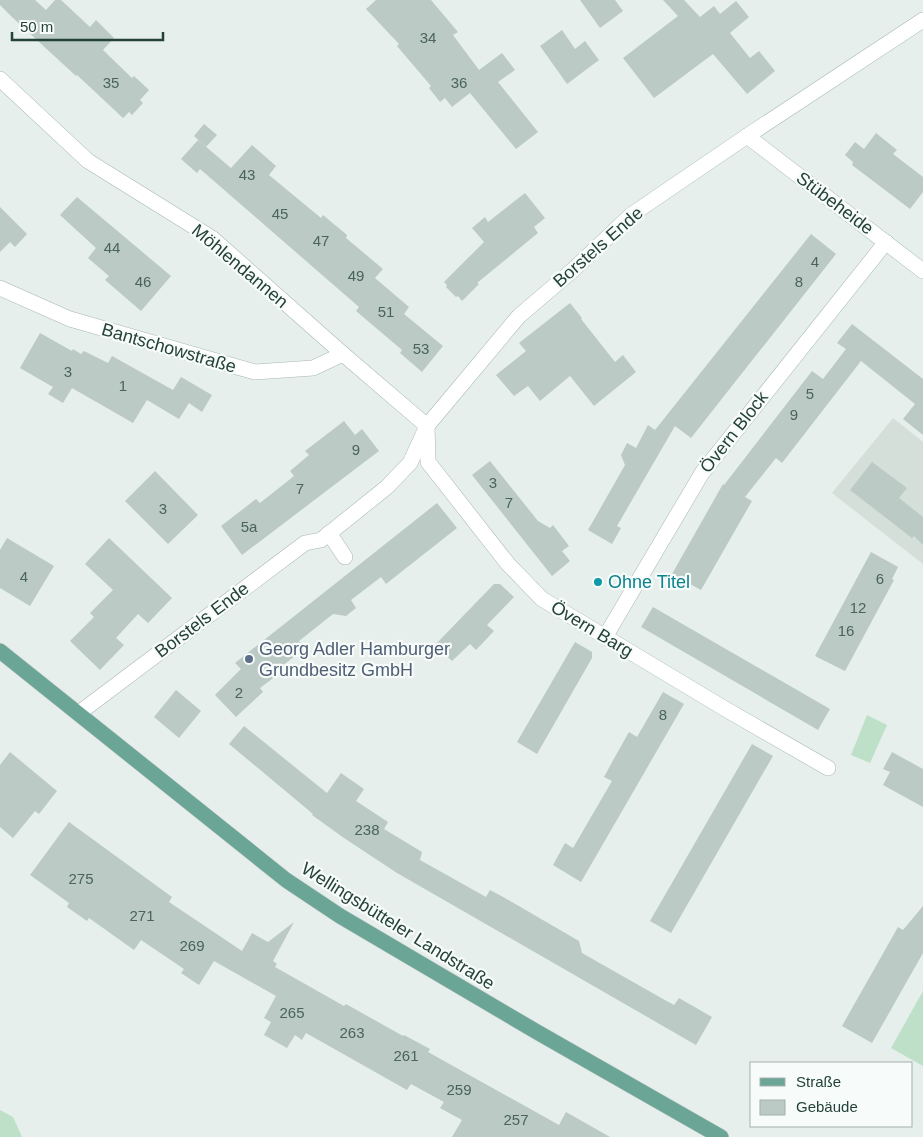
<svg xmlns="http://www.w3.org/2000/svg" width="923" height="1137" font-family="Helvetica,sans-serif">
<rect width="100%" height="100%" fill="#e6efeb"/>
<path fill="#d4dfda" d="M893,418L923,442V564L832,493Z"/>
<g fill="#bfe0c8">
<path d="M867,715L887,725L870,763L851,755Z"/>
<path d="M923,991V1066L891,1048Z"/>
<path d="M0,1110L13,1117L22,1137H0Z"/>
</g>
<g fill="#bbcac4">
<path d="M0,0H35L46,10L55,0H61L90,27L96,20L114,38L103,50L132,78L134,76L149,90L140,100L143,103L132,115L129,112L123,118L77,75L76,76L13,18L0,5Z"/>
<path d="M376,0H431L458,32L453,35L479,70L502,53L515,70L498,82L538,132L516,149L470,93L452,107L445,98L440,102L429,88L431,86L397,46L399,44L366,9Z"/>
<path d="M580,0H615L623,11L600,28Z"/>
<path d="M663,0H684L700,17L714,6L720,14L736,1L749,17L730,33L750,58L759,51L775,71L747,94L713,54L654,98L623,58L678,16Z"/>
<path d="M562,30L575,49L585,41L599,60L567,84L540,46Z"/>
<path d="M204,124L217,135L206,147L194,136Z"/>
<path d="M876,133L897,150L893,154L923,177V192L910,209L852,165L853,162L845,155L855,142L864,149Z"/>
<path d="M198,140L231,168L252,145L276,166L269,175L321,218L323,215L347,235L346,238L383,269L375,278L409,307L404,314L443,346L422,372L400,353L402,350L356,311L359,307L200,169L197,173L181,159Z"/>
<path d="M525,193L545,218L534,227L538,233L477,283L479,284L462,301L458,296L456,297L446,287L447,285L444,282L484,242L472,228L485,217L488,222Z"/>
<path d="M77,197L171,276L141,311L105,280L109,276L88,258L96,248L60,215Z"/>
<path d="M0,207L27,234L15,247L10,242L0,252Z"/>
<path d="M811,234L836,254L691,438L675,426L617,526L621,528L612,544L588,530L625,465L621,455L627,443L636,448L648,425L655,430Z"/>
<path d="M570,303L582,318L581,319L615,362L623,355L636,372L594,406L570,376L540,401L528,386L514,396L496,375L526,351L519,343Z"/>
<path d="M852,324L923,379V435L903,419L915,404L861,361L782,463L776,458L745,497L752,501L701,590L672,574L723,484L724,485L812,371L823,379L846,349L837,343Z"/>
<path d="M40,333L72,351L73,349L81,354L84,351L108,363L112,356L173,390L181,377L212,395L202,412L189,403L179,419L147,400L133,423L72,388L63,403L48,394L53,387L20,368Z"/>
<path d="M344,421L355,435L362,429L379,451L242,555L221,526L256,499L260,503L294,476L290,471L309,455L305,451Z"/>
<path d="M490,461L538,521L550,528L553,525L569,546L562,551L570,561L552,576L472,475Z"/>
<path d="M872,462L907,488L899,498L923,517V545L914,536L912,538L850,490Z"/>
<path d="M155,471L198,515L168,544L125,501Z"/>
<path d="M437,503L457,528L386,584L381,577L351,600L356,608L346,616L333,614L299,641L305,648L277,670L280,673L260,688L263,692L236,717L215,695L241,669L235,663Z"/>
<path d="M7,538L54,566L30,606L0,588V550Z"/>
<path d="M109,538L172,598L148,623L138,614L116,638L124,645L100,670L70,641L94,617L90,613L113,590L85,564Z"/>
<path d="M871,552L898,567L892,579L894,580L845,671L815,656Z"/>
<path d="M494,584H500L514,597L487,625L494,631L476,650L470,644L452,661L435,645Z"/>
<path d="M653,607L830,709L818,730L641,627Z"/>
<path d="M575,642L592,652V658L537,754L517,742Z"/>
<path d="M176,690L201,711L179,738L154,717Z"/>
<path d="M663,692L684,704L581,882L553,865L565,843L573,848L612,781L604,777L616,755L629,732L637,737Z"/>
<path d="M244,726L327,793L341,773L364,789L356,801L388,822L384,829L422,852L420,860L486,897L490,890L505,898L579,941L582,953L663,999L674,1005L679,998L712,1017L696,1045L397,873L344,838L312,815L313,814L229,744Z"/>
<path d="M752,744L773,756L671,933L650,921Z"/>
<path d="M10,752L57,791L39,814L35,811L13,838L0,827V765Z"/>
<path d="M892,752L923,769V807L883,785L890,772L883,769Z"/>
<path d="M69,822L172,897L169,902L242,951L252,933L268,942L294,922L273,961L277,964L275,967L344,1006L346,1004L403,1036L404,1035L430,1049L428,1052L559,1125L566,1112L610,1137H452L462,1120L440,1108L444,1102L411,1084L407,1090L306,1033L302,1040L295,1035L287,1048L264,1035L271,1022L264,1018L276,996L214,961L199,985L181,973L184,969L141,940L134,950L89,918L87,921L67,907L69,903L30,875Z"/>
<path d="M923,906V953L872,1043L842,1026L898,927L903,930Z"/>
</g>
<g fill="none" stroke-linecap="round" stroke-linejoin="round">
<defs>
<g id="minor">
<path d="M0,79L88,161L212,238L343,354L427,426L428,462L508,564L542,599L727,710L828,768"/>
<path d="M747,136L923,271"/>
<path d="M0,288L70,319L255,372L313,368L343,354"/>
<path d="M329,533L345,557"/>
<path d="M605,637L702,473L886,242"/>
<path d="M79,713L305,543L321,540L387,487L410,463L427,426L519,316L573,270L631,215L747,136L923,20"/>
</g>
<path id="major" d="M0,651L286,880L340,916L537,1032L721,1137"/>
</defs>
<use href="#minor" stroke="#a8b8b2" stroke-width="16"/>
<use href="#major" stroke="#c2cac8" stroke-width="16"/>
<use href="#minor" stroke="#fff" stroke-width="15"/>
<use href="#major" stroke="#6aa596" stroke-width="15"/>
</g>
<circle fill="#0f9aa8" stroke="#f7fbf9" stroke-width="2" cx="598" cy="582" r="5"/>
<circle fill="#5c6f8a" stroke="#f7fbf9" stroke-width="2" cx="249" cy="659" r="5"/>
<g text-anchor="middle" stroke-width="4.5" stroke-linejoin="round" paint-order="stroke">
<g font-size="15" fill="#4a645c">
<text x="428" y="43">34</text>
<text x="111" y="88">35</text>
<text x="459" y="88">36</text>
<text x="247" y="180">43</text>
<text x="280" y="219">45</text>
<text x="321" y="246">47</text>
<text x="112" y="253">44</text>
<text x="815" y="267">4</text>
<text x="356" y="281">49</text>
<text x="143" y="287">46</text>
<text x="799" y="287">8</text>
<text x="386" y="317">51</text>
<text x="421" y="354">53</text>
<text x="68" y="377">3</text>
<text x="123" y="391">1</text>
<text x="810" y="399">5</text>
<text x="794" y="420">9</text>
<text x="356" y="455">9</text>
<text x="493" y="488">3</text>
<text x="300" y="494">7</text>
<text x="509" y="508">7</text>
<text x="163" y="514">3</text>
<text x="249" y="532">5a</text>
<text x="24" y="582">4</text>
<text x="880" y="584">6</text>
<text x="858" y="613">12</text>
<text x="846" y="636">16</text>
<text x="239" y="698">2</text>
<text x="663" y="720">8</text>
<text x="367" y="835">238</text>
<text x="81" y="884">275</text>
<text x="142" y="921">271</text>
<text x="192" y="951">269</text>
<text x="292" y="1018">265</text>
<text x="352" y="1038">263</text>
<text x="406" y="1061">261</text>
<text x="459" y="1095">259</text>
<text x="516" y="1125">257</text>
</g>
<g font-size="18" fill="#24423a" stroke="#f7fbf9">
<text transform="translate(835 203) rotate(37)" y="6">Stübeheide</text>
<text transform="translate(598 247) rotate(-41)" y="6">Borstels Ende</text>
<text transform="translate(240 266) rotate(40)" y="6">Möhlendannen</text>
<text transform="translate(169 348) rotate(16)" y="6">Bantschowstraße</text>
<text transform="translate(734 432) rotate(-52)" y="6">Övern Block</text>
<text transform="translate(202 620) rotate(-37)" y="6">Borstels Ende</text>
<text transform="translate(592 629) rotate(31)" y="6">Övern Barg</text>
<text transform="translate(398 926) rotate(32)" y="6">Wellingsbütteler Landstraße</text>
</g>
<g font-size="18" fill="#0d838f" stroke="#f7fbf9" text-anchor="start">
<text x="608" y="588">Ohne Titel</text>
</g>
<g font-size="18" fill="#4e5e75" stroke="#f7fbf9" text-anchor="start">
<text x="259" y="655">Georg Adler Hamburger<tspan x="259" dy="21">Grundbesitz GmbH</tspan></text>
</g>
</g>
<rect x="750" y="1062" width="162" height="65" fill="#f7fbf9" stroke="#a3b1ad"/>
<rect x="760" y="1078" width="25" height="8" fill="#6aa596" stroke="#a3b1ad"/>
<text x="796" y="1087" font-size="15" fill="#24423a">Straße</text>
<rect x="760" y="1100" width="25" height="15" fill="#bbcac4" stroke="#a3b1ad"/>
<text x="796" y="1112" font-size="15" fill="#24423a">Gebäude</text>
<path d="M12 32v8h151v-8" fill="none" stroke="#24423a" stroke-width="2.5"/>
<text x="20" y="32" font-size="15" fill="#24423a" stroke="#f7fbf9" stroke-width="4" paint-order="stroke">50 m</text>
</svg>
